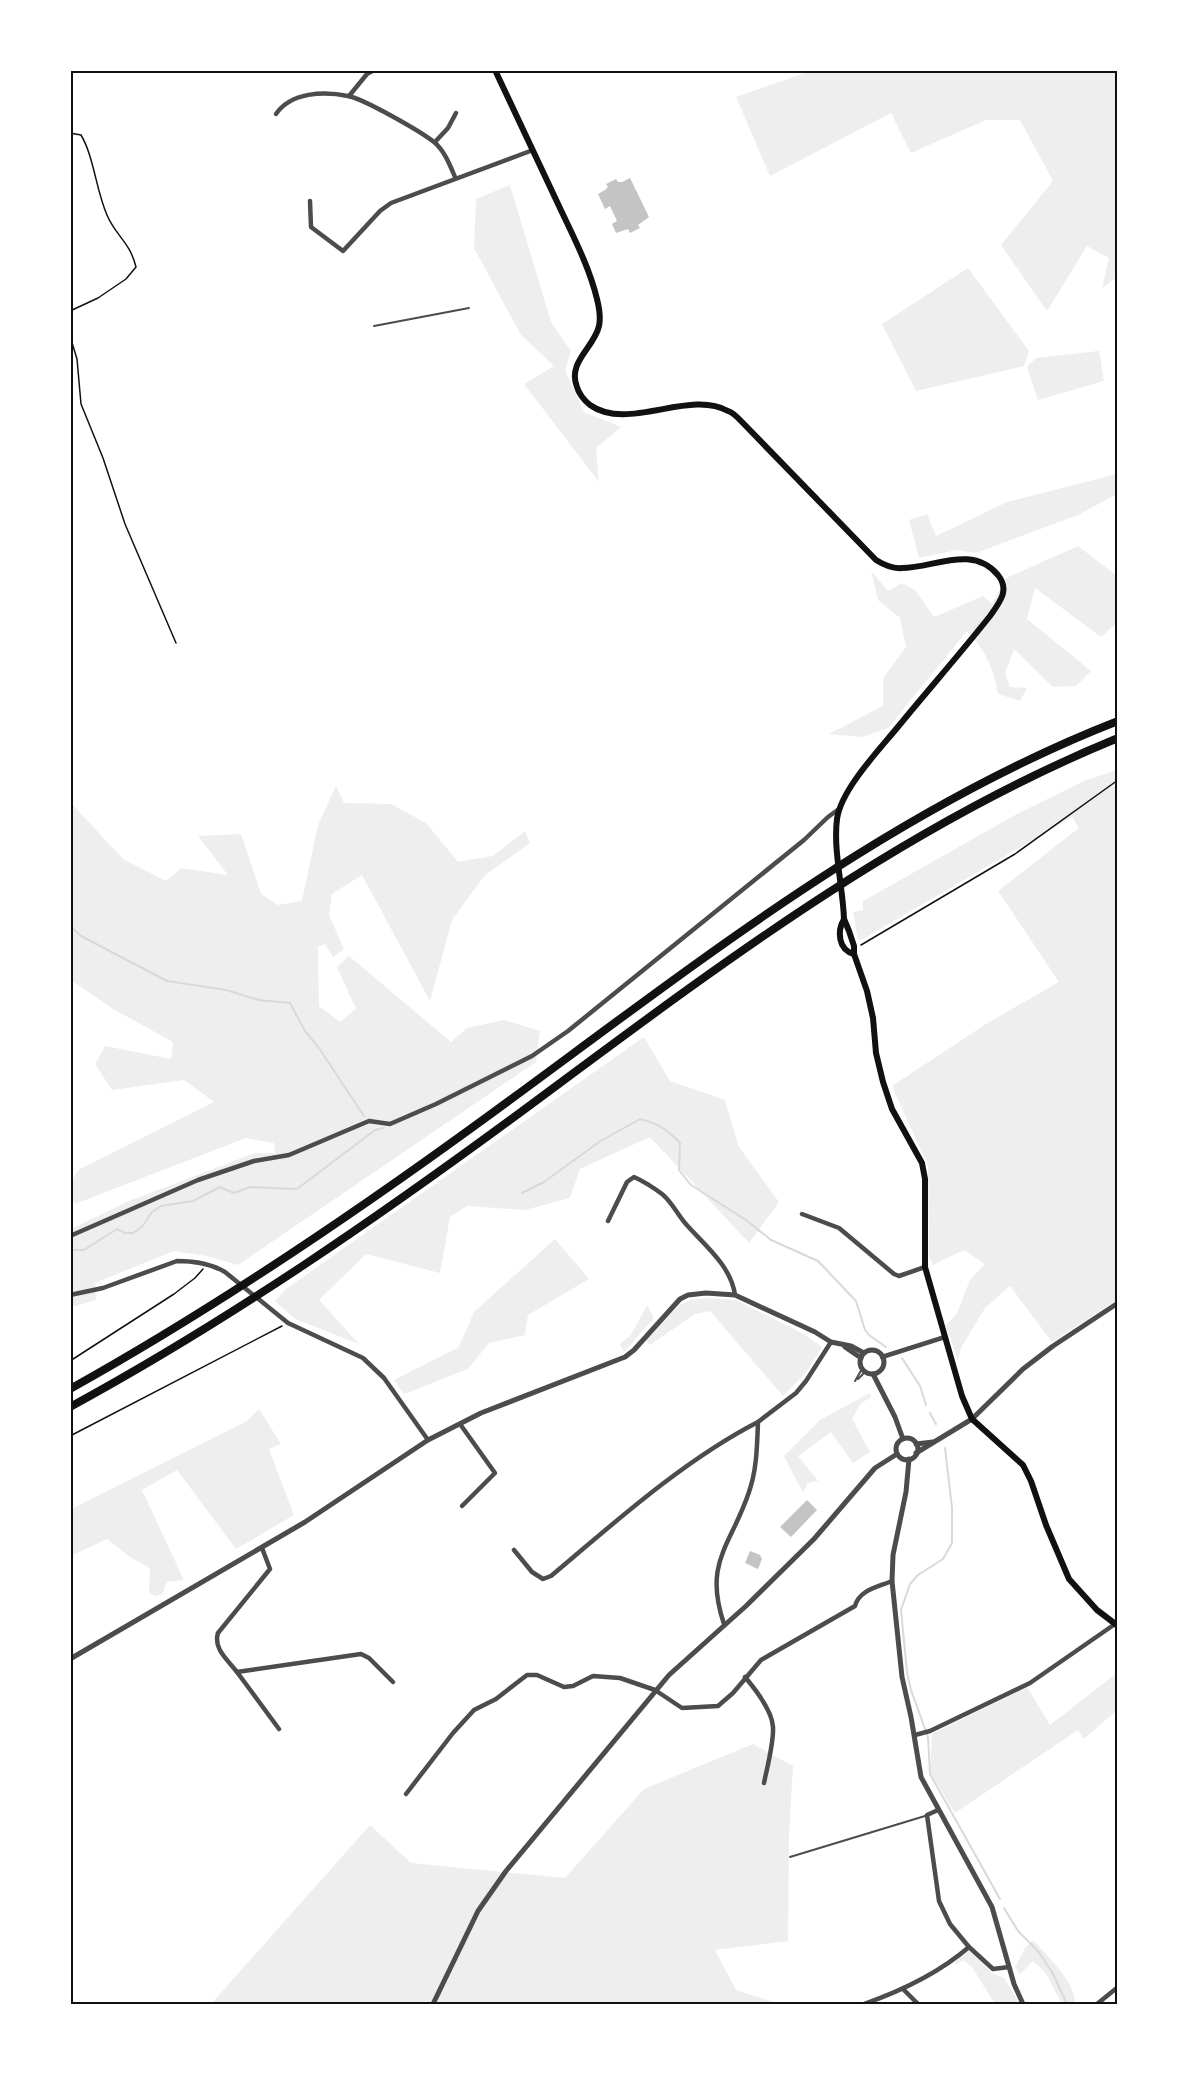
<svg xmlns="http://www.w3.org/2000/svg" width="1188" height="2075" font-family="'PT Sans',sans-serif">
<rect width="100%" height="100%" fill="#fff"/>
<g fill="#eee">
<path d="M813,70L1117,71V277L1102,288L1109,258L1087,246L1047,311L1001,245L1053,181L1020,120H986L911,153L891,113L770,176L736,97Z"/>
<path d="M510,185L551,322L571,351L565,370L584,412L621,427L596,448L599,482L524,384L554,366L521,335L474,248L476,199Z"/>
<path d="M968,268L1029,351L1024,366L916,391L882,324Z"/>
<path d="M1099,351L1104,381L1038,400L1027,367L1036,358Z"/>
<path d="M1117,474V494L1078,515L976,553L957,550L919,558L909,520L927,514L936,536L1007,502Z"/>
<path d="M1078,546L1117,576V623L1101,637L1035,588L1027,619L1091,671L1076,686L1053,687L1014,649L1005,673L1010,687L1027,688L1020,701L998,694C993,667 986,651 967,631L888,728L863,737L829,734L883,706V678L906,647L900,618L878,600L871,571L888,591L902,583L915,590L934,617L983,596L992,604L1006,578Z"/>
<path d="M1117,770V1300L1052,1342L1010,1286L985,1308L961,1348L958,1361L946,1325L957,1313L970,1280L985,1264L964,1250L933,1265L929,1256L928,1166L892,1086L986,1024L1059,982L998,891L1079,828L1072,817L863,939L858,940L853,912L863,910V901L1017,814L1084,781Z"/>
<path d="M336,786L344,803L391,804L426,823L458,862L493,856L525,831L530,843L484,876L452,920L430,1001L362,875L332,894L329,915L344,949L333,957L325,944L318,947L319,1006L340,1022L356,1009L337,967L349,956L451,1042L467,1028L504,1020L540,1031L536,1062L238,1265L207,1256L174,1251L95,1283L96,1300L71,1307V1229L129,1201L255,1153H275L274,1143L246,1138L75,1204C66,1192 72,1181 78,1170L214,1102L184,1080L112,1090L95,1064L105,1046L171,1059L173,1042L113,1009L71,980V803L123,859L166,881L181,868L228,875L198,836L241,834L261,894L278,905L302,901L318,825Z"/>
<path d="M644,1037L670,1081L725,1100L739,1147L779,1202L749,1243L650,1137L580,1169L570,1198L525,1210L467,1206L450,1217L440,1273L366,1254L319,1300L359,1344L295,1319L275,1301L286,1289Z"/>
<path d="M555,1239L589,1279L528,1315L525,1335L489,1343L468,1369L404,1394L394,1380L459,1347L474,1312Z"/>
<path d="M709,1298L736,1300L804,1334L822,1347L805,1374L783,1396L710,1311L695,1314L650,1345L646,1341L678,1306L690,1300Z"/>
<path d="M647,1305L654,1318L624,1352L620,1344L631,1335Z"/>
<path d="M870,1393L871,1397L860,1404L852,1419L870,1452L853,1463L831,1432L798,1456L818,1481L808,1483L803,1493L784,1456L820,1420Z"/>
<path d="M259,1409L281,1444L269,1449L294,1515L236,1549L177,1470L142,1490L184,1580L167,1582L162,1594L155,1596L149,1592L150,1568L130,1557L107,1539L71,1556V1509L247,1421Z"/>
<path d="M1117,1673V1710L1084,1739L1078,1730L955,1813L930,1772L932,1734L1027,1687L1050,1725Z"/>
<path d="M753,1744L793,1766L789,1836L788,1941L715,1950L736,1990L780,2004H211L370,1825L411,1863L565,1878L644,1789Z"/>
<path d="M1033,1940C1047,1955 1076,1983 1075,2004H1062L1045,1972L1033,1961L1020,1974L1015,1967L1025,1948Z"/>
<path d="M969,1951L992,1973L1004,1978L1017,1999L1018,2004H995L972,1967L963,1960L956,1965L955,1962Z"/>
</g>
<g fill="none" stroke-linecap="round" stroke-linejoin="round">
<g stroke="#d9d9d9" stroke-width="2">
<path d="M70,926L81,936L167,981L226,990L259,1000L290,1003L305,1031L319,1048L364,1116"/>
<path d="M522,1193L544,1182L599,1142L640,1119C657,1123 668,1130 680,1143L679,1170L691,1185L746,1220L771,1240L818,1261L856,1301L865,1330L869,1335L886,1347"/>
<path d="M70,1250H84L117,1229L125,1233H133L142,1227L152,1212L161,1206L193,1201L220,1187L234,1193L250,1187L297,1189L375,1130L384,1128"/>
<path d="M902,1358L920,1386L926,1405"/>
<path d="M930,1413L936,1424"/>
<path d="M945,1448L952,1508V1543L943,1559L918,1575L910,1584L901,1610L907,1672L911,1690L928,1737L930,1774L1000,1899"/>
<path d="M1004,1908L1018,1931L1038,1951L1052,1972L1067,2004"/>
</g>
</g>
<g fill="#c4c4c4">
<path d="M630,178L649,217L638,225L640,228L630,233L628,229L616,233L612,224L617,221L610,206L605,209L598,194L605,190L608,187L606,184L616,179L618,182H622Z"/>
<path d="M807,1500L817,1510L791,1537L780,1527Z"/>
<path d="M750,1551L760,1555L762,1559L758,1569L745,1563Z"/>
</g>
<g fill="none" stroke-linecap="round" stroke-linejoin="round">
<g stroke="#111" stroke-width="1.5">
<path d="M70,133L81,135C94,157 96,190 107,215C115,235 130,242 136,267L126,279L98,298L70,311"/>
<path d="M70,336L77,359L81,404L103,458L125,524L176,643"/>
<path d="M861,945L1015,854L1118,780"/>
<path d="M70,1361L174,1294L195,1278L203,1269"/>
<path d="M70,1436L282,1326"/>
</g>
<g stroke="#4c4c4c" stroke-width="2">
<path d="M374,326L469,308"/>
<path d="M858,1379L865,1372"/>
<path d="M855,1381L862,1369"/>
<path d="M790,1857L925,1816"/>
</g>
<g stroke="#4c4c4c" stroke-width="4.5">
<path d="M349,96L367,74L374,70"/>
<path d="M276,114C291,92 324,91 348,96C364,99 420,131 434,142C444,150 450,165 455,177"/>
<path d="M435,142L448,128L456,113"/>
<path d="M310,201L311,227L343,251L380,211L391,203L533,150"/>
<path d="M802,1214L839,1228L894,1274L899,1276L925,1267"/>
<path d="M608,1221L627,1182L634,1177C643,1181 654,1188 662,1194C672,1202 677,1214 685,1223C703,1244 731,1265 735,1295"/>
<path d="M70,1236L198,1180L254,1161L289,1155L369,1121L390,1124L436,1104L532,1056L568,1031L804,840L828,817L839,809"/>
<path d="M70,1295L103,1288L177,1261C193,1261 210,1263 225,1272L288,1323L363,1358L384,1378L428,1440"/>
<path d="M882,1357L945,1337"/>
<path d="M460,1424L495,1473L462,1506"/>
<path d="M262,1548L270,1569L218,1633C213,1649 228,1660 237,1672L361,1654L369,1658L393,1682"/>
<path d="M514,1550L532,1572L543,1579L551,1576C614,1523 684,1460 758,1422"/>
<path d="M724,1624C703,1562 731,1546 749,1492C757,1469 757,1446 758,1422L796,1393L806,1381L831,1342"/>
<path d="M237,1672L279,1729"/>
<path d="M745,1677C756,1690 772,1710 773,1727C774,1742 767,1768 764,1783"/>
<path d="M915,1735L930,1731L1030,1683L1115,1624"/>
<path d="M406,1794L453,1733L474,1710L496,1699L527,1675H537L564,1687L573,1686L593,1676L620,1678L655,1690L682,1708L718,1706L733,1693L761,1660L855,1606C859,1590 878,1587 892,1581"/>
<path d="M938,1810L927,1815L939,1901L950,1924L969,1947"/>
<path d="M903,1989L918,2004"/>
<path d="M864,2004C901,1991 939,1973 969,1947L993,1969L1009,1967"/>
<path d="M1097,2004L1118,1987"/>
</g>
<g stroke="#4c4c4c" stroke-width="5">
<path d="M845,1347L861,1358"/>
<circle cx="872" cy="1362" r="12"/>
<path d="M873,1374L895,1417L903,1439"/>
<circle cx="907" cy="1449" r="11"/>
<path d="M916,1444L933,1442"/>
<path d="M916,1453L972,1419L1023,1369L1053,1346L1118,1303"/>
<path d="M909,1459L906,1492L893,1555L892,1581L902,1677L911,1717L921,1777L992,1907L1014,1984L1023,2004"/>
<path d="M70,1659L305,1522L428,1440L481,1413L625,1357L634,1350L680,1299L688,1295L706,1293L735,1295L815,1332L831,1342L851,1346L864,1353"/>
<path d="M433,2004L478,1911L506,1871L669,1675L746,1606L814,1539L875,1468L897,1454"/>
</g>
<g stroke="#111" stroke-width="6">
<path d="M495,70C517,116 538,161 559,206C573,236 589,266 597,299C599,307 601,317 599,326C594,348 567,362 577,387C579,394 584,400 590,405C628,432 689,389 728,411C734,413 738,418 742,422L876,560C884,565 892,569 902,568C934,568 972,544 998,575C1010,590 1000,602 990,616C960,654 928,690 897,728C878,751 841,790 837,819C833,850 843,888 844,919L849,931L854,946V954L867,991L873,1018L876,1053L883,1082L892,1109L922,1163L925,1179V1267L962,1396L972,1419L1023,1465L1031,1481L1046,1525L1069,1579L1097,1610L1118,1626"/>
<path d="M844,919C837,931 838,950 854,954"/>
</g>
<g stroke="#111" stroke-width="8">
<path d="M70,1389C214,1309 351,1216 484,1119C686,972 882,813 1118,721"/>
<path d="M70,1407C230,1320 380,1216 525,1109C714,969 898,828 1118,738"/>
</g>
</g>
<rect width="1188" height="2075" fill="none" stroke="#ffffff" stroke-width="144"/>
<rect x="72" y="72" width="1044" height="1931" fill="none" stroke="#111" stroke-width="2"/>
</svg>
